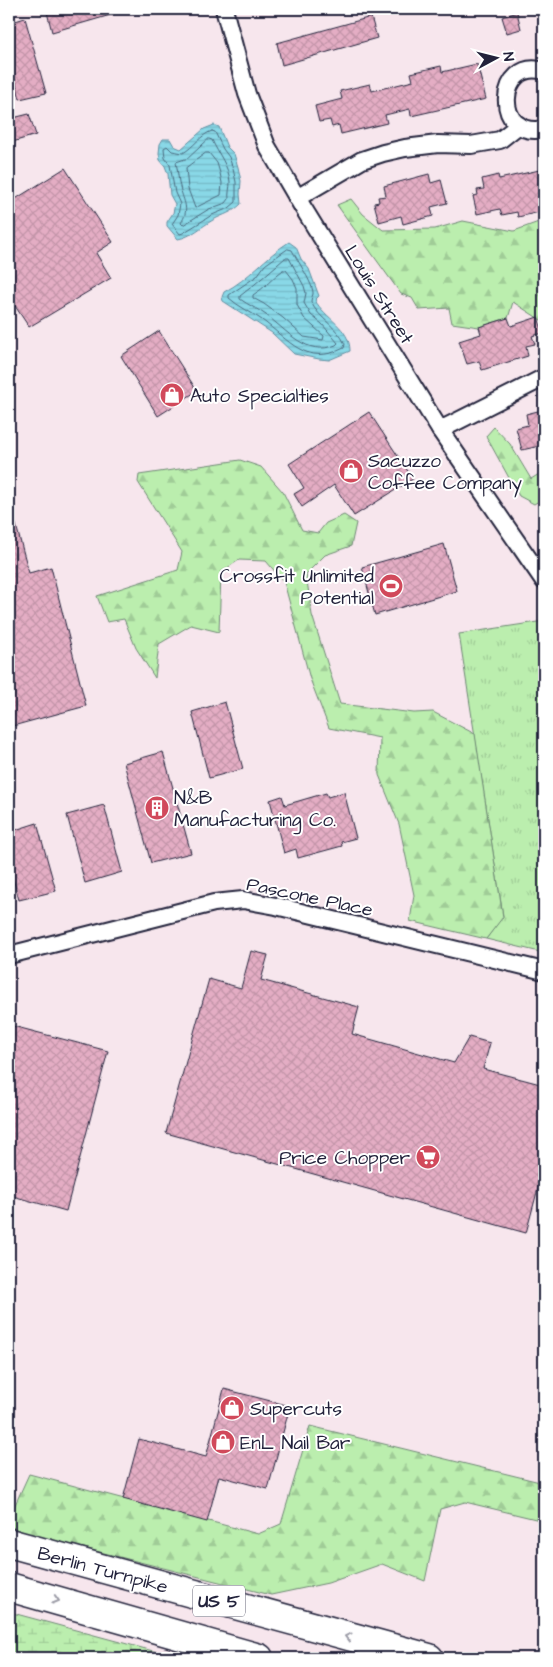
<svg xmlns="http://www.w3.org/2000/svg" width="553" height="1667" font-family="'Architects Daughter',sans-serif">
<defs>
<pattern id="grass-tufts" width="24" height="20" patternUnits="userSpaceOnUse" patternTransform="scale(1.25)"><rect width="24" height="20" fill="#bbeeae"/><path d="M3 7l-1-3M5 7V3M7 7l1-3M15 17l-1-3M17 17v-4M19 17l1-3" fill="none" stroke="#a0cc97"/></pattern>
<pattern id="forest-firs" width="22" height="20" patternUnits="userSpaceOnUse" patternTransform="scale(1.25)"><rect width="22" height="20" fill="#bbeeae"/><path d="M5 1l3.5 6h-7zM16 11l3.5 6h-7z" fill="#a0cc97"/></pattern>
<pattern id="wetland-marsh" width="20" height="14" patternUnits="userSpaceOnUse" patternTransform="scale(1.25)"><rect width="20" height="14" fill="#bbeeae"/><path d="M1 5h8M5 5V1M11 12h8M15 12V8" fill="none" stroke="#a0cc97"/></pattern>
<pattern id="water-rules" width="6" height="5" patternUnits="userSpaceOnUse" patternTransform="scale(1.25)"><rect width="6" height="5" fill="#89d8e7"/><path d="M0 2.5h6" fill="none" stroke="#76b9c7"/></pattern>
<pattern id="building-cross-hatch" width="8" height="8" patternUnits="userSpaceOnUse" patternTransform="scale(1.25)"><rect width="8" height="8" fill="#e4adc4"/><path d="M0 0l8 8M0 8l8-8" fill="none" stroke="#c395a9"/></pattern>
</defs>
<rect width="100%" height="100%" fill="#f7e6ed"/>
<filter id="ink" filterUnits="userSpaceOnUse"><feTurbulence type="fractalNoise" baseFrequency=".02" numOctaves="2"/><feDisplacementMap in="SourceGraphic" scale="10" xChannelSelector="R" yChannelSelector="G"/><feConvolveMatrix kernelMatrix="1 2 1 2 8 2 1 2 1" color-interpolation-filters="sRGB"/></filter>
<g filter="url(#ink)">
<path fill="url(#grass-tufts)" stroke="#6e8874" d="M544,621V953L486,939L503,916L459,634Z"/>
<g fill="url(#forest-firs)" stroke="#6e8874">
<path d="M351,199L363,214L383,230L435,229L463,221L514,231L544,220V322L513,302L508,318L479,327L452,323L449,308L419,310L412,298L401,294L337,205Z"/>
<path d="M494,427L510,444L531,479L544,471V498L534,504L519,496L486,436Z"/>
<path d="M240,460L261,467L283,492L302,530L318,533L326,523L344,515L356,523L351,546L325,555L306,574L312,615L340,704L414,713L433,712L475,734L503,917L486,939L410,921L414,895L399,824L379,775L380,738L329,728L310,679L284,582L266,561L239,560L221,572L219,632L191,625L159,644L155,678L136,648L124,619L107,622L97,596L178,570L182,552L138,482L139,475Z"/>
<path d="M310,1426L544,1483V1521L465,1502L440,1509L425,1581L382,1564L328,1583L271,1595L28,1534L9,1526V1518L29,1474L258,1534L281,1524Z"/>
</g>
<path fill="url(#wetland-marsh)" stroke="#6e8874" d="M9,1612L179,1658H9Z"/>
<g fill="url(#water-rules)" stroke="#608fa2">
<path d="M214,125L219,127L227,147L234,154L238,167L241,181L240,194L241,204C232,213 224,214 213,220C202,226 191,237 178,239L167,226V222L173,213L175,204L170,195L168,174L165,166L160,160L159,153L160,144L163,139H170L174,146L181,149L204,129Z"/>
<path d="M289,242L296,247L301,259L309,269L319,296L315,300C325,319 350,327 350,351L329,360L319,359L294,354L272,333L223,301L222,297L224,292C249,279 265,257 289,242Z"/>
</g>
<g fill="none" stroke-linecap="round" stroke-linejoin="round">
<g stroke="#4b6b80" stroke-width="1">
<path d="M212,131L215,132L223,149L229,157L233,169L236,182V202L229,208L212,215L183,233L180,234L172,224L178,215L180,204L175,193L170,165L165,158L164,148L167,146L172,151L183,153C194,147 200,135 212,131Z"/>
<path d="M209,139L212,140C218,154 229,166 230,182C230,188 228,194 229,199L226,203L209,209L183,225L181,223C189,210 185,204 181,191C178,181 178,171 176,162L188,158Z"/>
<path d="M206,153H209L217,163L220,173L222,183L221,195L195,208L188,189L186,168Z"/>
<path d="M288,249L292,250C297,260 314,285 313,294C312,297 311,299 311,302C319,319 337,326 345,344L344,348C306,367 289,340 262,320C251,312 239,307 229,298V295L257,276L265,265Z"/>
<path d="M285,258H289L304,286L306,293L304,303L311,315L322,324L338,343L336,345C306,357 288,331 266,315C258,309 248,305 240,299V296C256,284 270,271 285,258Z"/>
<path d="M283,270H286L293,279L297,288V305L304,318L324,336L323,340L304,337L283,318L264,304L253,298V295C265,288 272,278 283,270Z"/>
</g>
</g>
<g fill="url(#building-cross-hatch)" stroke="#22223b">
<path d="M56,9H120L121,12L52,32L47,12Z"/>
<path d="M517,12L521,29L507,33L502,17Z"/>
<path d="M371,17L377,38L282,65L277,43Z"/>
<path d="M25,18L46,93L20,99L9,55V23Z"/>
<path d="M477,64L486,99L411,116L410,109L385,115L387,123L341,134L339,125L332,127L330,120L319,122L315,106L342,99L340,91L370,84L372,91L413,81L411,73L441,66L442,72Z"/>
<path d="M29,114L36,135L9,143V119Z"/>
<path d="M65,168L113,242L96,253L111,278L29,327L15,306L9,310V203Z"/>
<path d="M544,169V211L518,217L517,212L502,215L500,209L477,214L473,196L478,195L477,190L484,189L482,179L498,175L499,179Z"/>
<path d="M429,174L431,183L441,180L447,203L431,207L433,216L403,224L401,216L379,222L374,203L379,202L378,197L386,196L384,186Z"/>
<path d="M538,317L543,333L532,336L535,344L526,346L528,356L482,370L479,361L467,364L459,341L481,334L479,327L508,318L511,326Z"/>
<path d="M159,331L197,391L158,416L121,356Z"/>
<path d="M542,410L544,419V445L522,450L516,428L528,425L526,414Z"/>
<path d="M369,412L413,479L354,516L334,485L302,507L294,494L304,488L289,464Z"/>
<path d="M13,514L29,573L51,567L86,706L9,727V515Z"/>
<path d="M444,544L457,591L375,615L362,567Z"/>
<path d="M225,702L243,769L209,778L192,712Z"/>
<path d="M163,752L191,853L151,863L124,763Z"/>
<path d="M344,792L356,838L341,842L342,846L298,858L296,849L284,853L270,800L282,796L285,805L326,793L328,797Z"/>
<path d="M104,805L122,872L85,883L67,815Z"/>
<path d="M37,823L56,891L19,900L9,864V832Z"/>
<path d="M251,951L268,955L261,980L359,1007L352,1034L454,1063L469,1037L490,1043L483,1069L544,1085V1166L526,1233L166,1133L209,979L241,988Z"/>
<path d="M9,1025L108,1051L66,1211L9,1195Z"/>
<path d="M224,1389L290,1406L268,1489L219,1476L207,1522L123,1499L139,1439L206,1457Z"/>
</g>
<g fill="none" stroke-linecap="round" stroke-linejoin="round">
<defs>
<g id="minor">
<path d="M224,9L247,94L267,146L302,206L440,430L544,581"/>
<path d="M544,71C497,57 492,140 544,129"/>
<path d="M297,198L362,160L383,153L405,148L438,144L471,145L500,140L519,125"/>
<path d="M440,430L543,378"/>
<path d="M9,955L214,903L243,900L276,906L544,971"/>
</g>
<g id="trunk">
<path d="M9,1543L429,1658"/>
<path d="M9,1587L259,1658"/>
</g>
</defs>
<use href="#minor" stroke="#22223b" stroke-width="20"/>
<use href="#trunk" stroke="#22223b" stroke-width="31"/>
<use href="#minor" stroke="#fff" stroke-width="16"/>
<use href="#trunk" stroke="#fff" stroke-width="28"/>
</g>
<defs><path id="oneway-chevron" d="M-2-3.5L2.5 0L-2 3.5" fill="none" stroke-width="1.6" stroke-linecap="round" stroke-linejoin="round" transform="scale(1.25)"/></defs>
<g stroke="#9c9ca7">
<use href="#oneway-chevron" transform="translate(56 1600) rotate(16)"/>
<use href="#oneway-chevron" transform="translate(348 1637) rotate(-165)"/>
</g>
</g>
<defs>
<symbol id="shop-disc" viewBox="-11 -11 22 22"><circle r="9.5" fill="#d1495b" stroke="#fff"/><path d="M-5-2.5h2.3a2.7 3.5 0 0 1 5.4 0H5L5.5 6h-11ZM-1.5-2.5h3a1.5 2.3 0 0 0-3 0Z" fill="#fff"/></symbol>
<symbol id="stadium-disc" viewBox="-11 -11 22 22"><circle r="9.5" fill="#d1495b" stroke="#fff"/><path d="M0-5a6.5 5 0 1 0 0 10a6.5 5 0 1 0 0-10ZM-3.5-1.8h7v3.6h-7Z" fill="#fff"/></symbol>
<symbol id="building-disc" viewBox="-11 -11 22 22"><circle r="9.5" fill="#d1495b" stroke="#fff"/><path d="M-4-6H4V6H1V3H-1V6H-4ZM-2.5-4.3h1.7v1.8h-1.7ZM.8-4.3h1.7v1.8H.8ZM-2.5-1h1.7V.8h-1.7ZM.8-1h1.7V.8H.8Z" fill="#fff"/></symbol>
<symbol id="supermarket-disc" viewBox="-11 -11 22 22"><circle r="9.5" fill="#d1495b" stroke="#fff"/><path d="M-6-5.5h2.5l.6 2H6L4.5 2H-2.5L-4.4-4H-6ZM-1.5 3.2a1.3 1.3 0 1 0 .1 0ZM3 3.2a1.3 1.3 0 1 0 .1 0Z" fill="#fff"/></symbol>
</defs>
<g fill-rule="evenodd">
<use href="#shop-disc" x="158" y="381" width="28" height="28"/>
<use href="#shop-disc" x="337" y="457" width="28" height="28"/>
<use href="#stadium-disc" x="377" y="572" width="28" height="28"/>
<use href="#building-disc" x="143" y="794" width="28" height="28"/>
<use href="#supermarket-disc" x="414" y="1143" width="28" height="28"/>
<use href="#shop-disc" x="218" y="1394" width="28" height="28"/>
<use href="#shop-disc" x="209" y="1428" width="28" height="28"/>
</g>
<g text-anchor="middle" stroke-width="4" stroke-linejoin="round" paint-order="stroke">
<rect fill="#fff" stroke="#646476" stroke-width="1" x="193" y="1585.5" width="52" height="31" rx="4"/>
<g font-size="18" font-weight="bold" fill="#22223b">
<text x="219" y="1607">US 5</text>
</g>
<g font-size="19" fill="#22223b" stroke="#fff">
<text transform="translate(380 294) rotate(58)" y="7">Louis Street</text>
<text transform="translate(310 896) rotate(12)" y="7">Pascone Place</text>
<text transform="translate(103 1569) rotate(15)" y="7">Berlin Turnpike</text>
</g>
<g font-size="19" fill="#22223b" stroke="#fff" text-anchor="start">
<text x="190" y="402">Auto Specialties</text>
<text x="368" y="467">Sacuzzo<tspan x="368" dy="22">Coffee Company</tspan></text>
<text x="374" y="582" text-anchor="end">Crossfit Unlimited<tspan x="374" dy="22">Potential</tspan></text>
<text x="174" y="804">N&amp;B<tspan x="174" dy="22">Manufacturing Co.</tspan></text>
<text x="410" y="1164" text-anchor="end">Price Chopper</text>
<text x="250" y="1415">Supercuts</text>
<text x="240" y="1449">EnL Nail Bar</text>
</g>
</g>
<rect width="553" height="1667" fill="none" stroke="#fff" stroke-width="30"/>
<rect x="15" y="15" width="523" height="1637" fill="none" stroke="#22223b" stroke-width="2" filter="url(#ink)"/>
<g transform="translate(496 58) rotate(83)" stroke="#ffffff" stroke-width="4" paint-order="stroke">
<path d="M0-4L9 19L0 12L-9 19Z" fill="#22223b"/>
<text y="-8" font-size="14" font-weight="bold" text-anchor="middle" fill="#22223b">N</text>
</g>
</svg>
